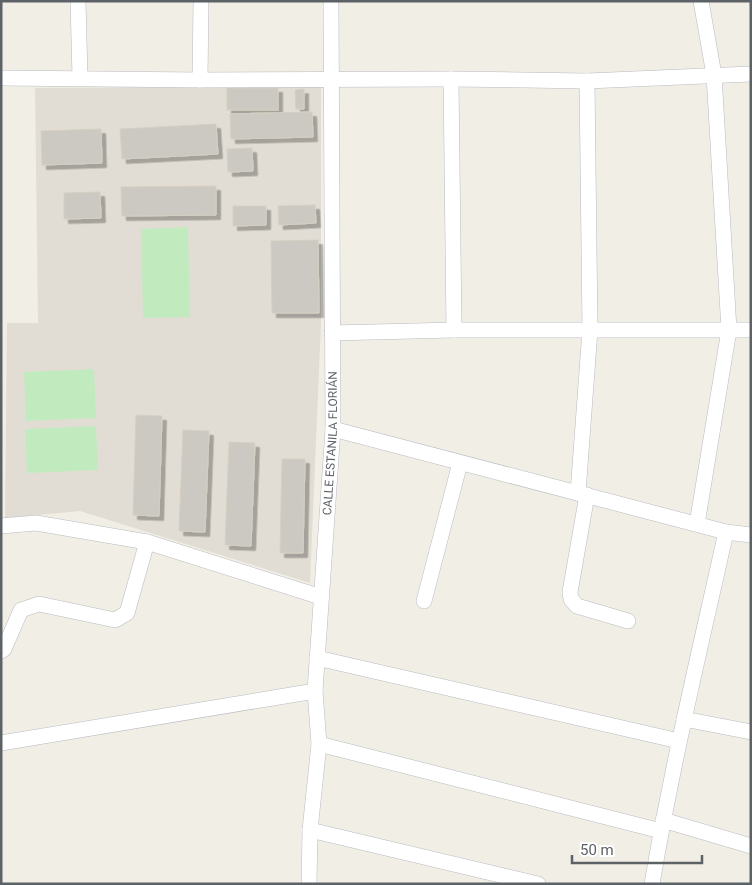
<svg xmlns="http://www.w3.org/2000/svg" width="752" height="885" font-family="Roboto,sans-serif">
<defs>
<filter id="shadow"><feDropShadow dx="4.5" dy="4.5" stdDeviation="0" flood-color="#0004"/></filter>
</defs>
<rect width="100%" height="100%" fill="#f1eee5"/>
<path fill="#e1ddd4" d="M321,86V323L310,583L80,511L5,518L7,323H38L35,88Z"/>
<g fill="#c1ebbf">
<path d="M188,227L190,317L143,318L141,229Z"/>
<path d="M94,369L96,418L26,421L24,372Z"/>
<path d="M96,426L98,470L27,473L25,429Z"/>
</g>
<g fill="#ccc8c2" stroke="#d6cfc2" filter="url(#shadow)">
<rect x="227" y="88" width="51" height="22"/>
<path d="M304,89V109H296L295,90Z"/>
<path d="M312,112L313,137L231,139L230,114Z"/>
<path d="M216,124L218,154L122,159L120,129Z"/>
<path d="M101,129L102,163L42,165L41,131Z"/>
<path d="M252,148L253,171L228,172L227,149Z"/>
<path d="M216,186V215L122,216L121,187Z"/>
<path d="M100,192L101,218L64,219V193Z"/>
<path d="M315,205L316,223L279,225L278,206Z"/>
<path d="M233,206H266V225L233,226Z"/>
<path d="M318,240L319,313H272L271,241Z"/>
<path d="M136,415L162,416L159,516L133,515Z"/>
<path d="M183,430L209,431L205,532L179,531Z"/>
<path d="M229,442L255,443L251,546L225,545Z"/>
<path d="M282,459H305L303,553H280Z"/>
</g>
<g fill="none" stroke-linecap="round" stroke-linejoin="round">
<defs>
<g id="street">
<path d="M78,1L80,78"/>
<path d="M1,78L200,80L451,79L587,81L751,74"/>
<path d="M451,79L454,330"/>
<path d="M200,80L201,1"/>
<path d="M332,333L454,330H751"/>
<path d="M333,429L726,532L751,535"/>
<path d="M578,493L590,330L587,81"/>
<path d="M587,495L570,592L571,599L577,606L628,621"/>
<path d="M697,524L729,330L714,75L701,1"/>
<path d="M1,526L36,523L147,542L321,597"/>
<path d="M424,601L460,463"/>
<path d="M1,651L4,649L21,610L39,604L115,620L127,613L147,542"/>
<path d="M317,658L679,741"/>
<path d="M684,719L751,732"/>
<path d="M1,743L315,691"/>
<path d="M319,744L661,831"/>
<path d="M663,820L751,846"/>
<path d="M310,830L538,884"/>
<path id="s1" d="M309,884L310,830L319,744L315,691L333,429L331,1"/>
<path d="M652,884C672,765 700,649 726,532"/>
</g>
</defs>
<use href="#street" stroke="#b8bbc0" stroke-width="16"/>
<use href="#street" stroke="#fff" stroke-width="15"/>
</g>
<g text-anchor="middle" stroke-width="4.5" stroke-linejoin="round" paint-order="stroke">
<g font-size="12" fill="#5d6267" stroke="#fff">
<text dy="4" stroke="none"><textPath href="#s1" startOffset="442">CALLE ESTANILA FLORIÁN</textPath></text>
</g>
</g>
<rect width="752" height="885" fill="none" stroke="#5d6267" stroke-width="5"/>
<path d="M572 855v8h130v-8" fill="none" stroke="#5d6267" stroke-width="2.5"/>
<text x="580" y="855" font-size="15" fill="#5d6267" stroke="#ffffff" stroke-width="4" paint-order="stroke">50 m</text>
</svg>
